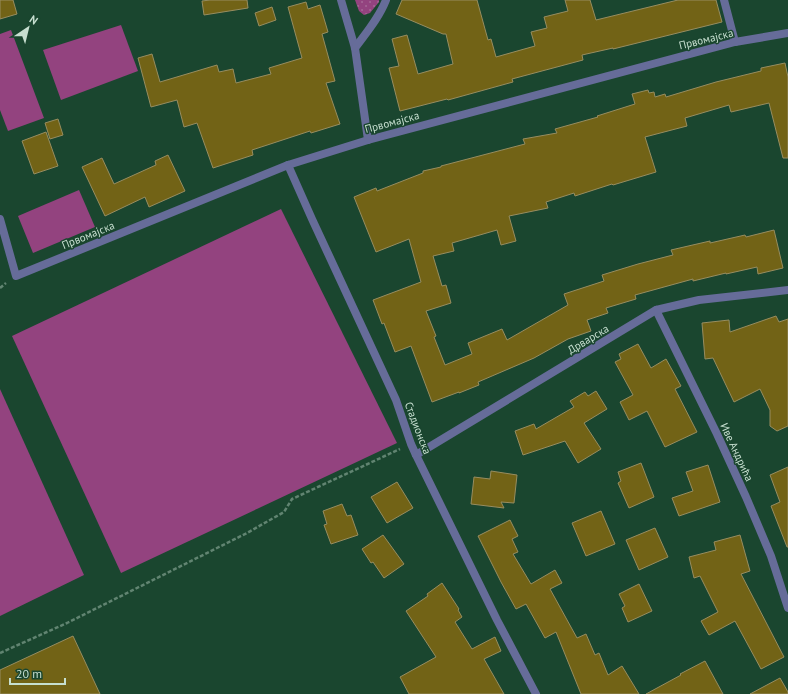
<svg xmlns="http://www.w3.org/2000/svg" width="788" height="694" font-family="'PT Sans',sans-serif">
<defs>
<pattern id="park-dots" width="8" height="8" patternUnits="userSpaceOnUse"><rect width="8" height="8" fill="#93437f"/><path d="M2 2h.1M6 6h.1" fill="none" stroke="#a56796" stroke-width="1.8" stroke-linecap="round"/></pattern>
</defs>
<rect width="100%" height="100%" fill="#1a462f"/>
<g fill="#93437f">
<path d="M121,25L138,71L61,100L43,50Z"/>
<path d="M11,30L44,118L8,131L0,110V34Z"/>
<path d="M79,190L95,227L33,253L18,216Z"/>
<path d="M281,209L397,443L121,573L12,336Z"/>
<path d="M0,389L84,575L0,616Z"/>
</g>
<path fill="url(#park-dots)" d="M355,0H379V2L370,13L364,15L359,11Z"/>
<g fill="#726316" stroke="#978d60">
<path d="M0,0H13L17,14L0,19Z"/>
<path d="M210,0H247L248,8L204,15L202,1Z"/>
<path d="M402,0H477L488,40L491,39L496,57L535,46L531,32L547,28L544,17L568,11L565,0H590L596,20L678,0H716L722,22L613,49V48L582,55L583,60L512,79L513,82L448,100L447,99L400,111L389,68L399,66L392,39L407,35L418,74L453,64L446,34H443L396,14Z"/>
<path d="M306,2L308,9L320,5L328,32L322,34L335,81L326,83L340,124L311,133L310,131L252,150L253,155L213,168L197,123L184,127L177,100L151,107L138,58L152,54L160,82L217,65L219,72L233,69L236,83L271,74L269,68L302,58L288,7Z"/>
<path d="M272,7L276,20L259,26L255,13Z"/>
<path d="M785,63L788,77V158H783L769,103L731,112L729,105L685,118L687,126L645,137L656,172L613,185L612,184L575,196L574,193L546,202L548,208L509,216L516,241L501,245L497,230L452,243L454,251L433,256L442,286L446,285L451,303L426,311L436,336L434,337L445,365L472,354L468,343L502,329L507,340L568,305L564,294L604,281L602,275L638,264L673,255L671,250L710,241V243L745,235L746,237L774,230L783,268L758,274L757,267L726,274V273L693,281V279L635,295L636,299L606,308L608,313L587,320L591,331L568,339L534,358L478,382L479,385L459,393V392L432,402L411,346L395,352L384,323L382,324L373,300L421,282L409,239L376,252L354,197L376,188L377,191L423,173V171L441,167V166L525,144L523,139L557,133L555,129L598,117L597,116L635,104L632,94L648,90L649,93L654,92L655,97L665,94L666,97L716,82L761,71V68Z"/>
<path d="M58,119L63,135L50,139L45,123Z"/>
<path d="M46,132L58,166L34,174L22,141Z"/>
<path d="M168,155L185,191L149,207L145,197L105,216L82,167L102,158L114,184L156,165L155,161Z"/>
<path d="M776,316L779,322L788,319V426L777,431L770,426V410L760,389L734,402L713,358L705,359L702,323L729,320L730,332Z"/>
<path d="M638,344L651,368L666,359L681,386L675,389L697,432L665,447L647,411L629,420L620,402L633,395L615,362L621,359L619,354Z"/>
<path d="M596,391L607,409L584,423L601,449L578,463L565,441L523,455L515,431L534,424L536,429L574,407L570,401L585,392L588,396Z"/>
<path d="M641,463L654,497L629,508L618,483L621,481L618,472Z"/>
<path d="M708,465L720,502L679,516L672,498L693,491L686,472Z"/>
<path d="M788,467V547H787L771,506L780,502L770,475Z"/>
<path d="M491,471L517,475L514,503L501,502L504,508L471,504L474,477L490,479Z"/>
<path d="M397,482L413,508L387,523L371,497Z"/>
<path d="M342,504L347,516L351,515L358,535L331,544L324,525L327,524L323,511Z"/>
<path d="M601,511L615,544L586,556L572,523Z"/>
<path d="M510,520L518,536L512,539L518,552L513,554L531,584L555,570L562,583L550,589L577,638L586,634L595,655L599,653L608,675L622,666L639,694H581L556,632L545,638L526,604L516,609L501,582L478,536Z"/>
<path d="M655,528L668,557L639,570L626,540Z"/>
<path d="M383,535L404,564L384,578L373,562L371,563L362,549Z"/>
<path d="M740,535L750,571L741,574L784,657L761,669L735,621L709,635L701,621L718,612L700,576L694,578L689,557L716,550L714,542Z"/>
<path d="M442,583L459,609L458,610L462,617L455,622L472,649L495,637L501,651L484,659L504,694H409L400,677L436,657L406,611L428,596L427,594Z"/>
<path d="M639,584L652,611L628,622L622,608L625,606L619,594Z"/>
<path d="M73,636L100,694H0V670Z"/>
<path d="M705,661L723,694H646L681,675L680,674Z"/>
<path d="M780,678L788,692V694H750Z"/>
</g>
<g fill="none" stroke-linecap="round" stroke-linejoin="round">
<g stroke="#618471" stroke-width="2.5" stroke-dasharray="4 2" stroke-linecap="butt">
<path d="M0,288L6,283"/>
<path d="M0,653L67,623L247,533L284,512L292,499L400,449"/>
</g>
<g stroke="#666c99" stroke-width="8">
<path d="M341,0L355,48L368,140"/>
<path d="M724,0L735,42"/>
<path d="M355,48C366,33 379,18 386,0"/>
<path d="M288,165L312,219L396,400L411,444L416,455L497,620L536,694"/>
<path d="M0,219L16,276L288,165L368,140L735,42L788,33"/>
<path d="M656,310L717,434L746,497L771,556L788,608"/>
<path d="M416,455L656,310L699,300L788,290"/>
</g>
</g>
<g text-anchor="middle" stroke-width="3" stroke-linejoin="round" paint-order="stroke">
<g font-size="11" fill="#c7dfd0" stroke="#1a462f">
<text transform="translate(706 39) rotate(-14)" y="4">Првомајска</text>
<text transform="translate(392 122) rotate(-15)" y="4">Првомајска</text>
<text transform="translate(88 235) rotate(-22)" y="4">Првомајска</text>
<text transform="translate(588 339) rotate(-31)" y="4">Дрварска</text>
<text transform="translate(418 428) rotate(69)" y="4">Стадионска</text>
<text transform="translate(737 452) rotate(65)" y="4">Иве Андрића</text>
</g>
</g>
<g transform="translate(28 28) rotate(35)" stroke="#1a462f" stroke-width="3" paint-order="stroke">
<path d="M0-3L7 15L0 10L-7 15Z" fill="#c7dfd0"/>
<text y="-6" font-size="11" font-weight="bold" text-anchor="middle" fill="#c7dfd0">N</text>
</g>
<path d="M10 678v6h55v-6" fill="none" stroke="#c7dfd0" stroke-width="2"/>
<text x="16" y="678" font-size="12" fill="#c7dfd0" stroke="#1a462f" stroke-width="3" paint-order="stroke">20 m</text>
</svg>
